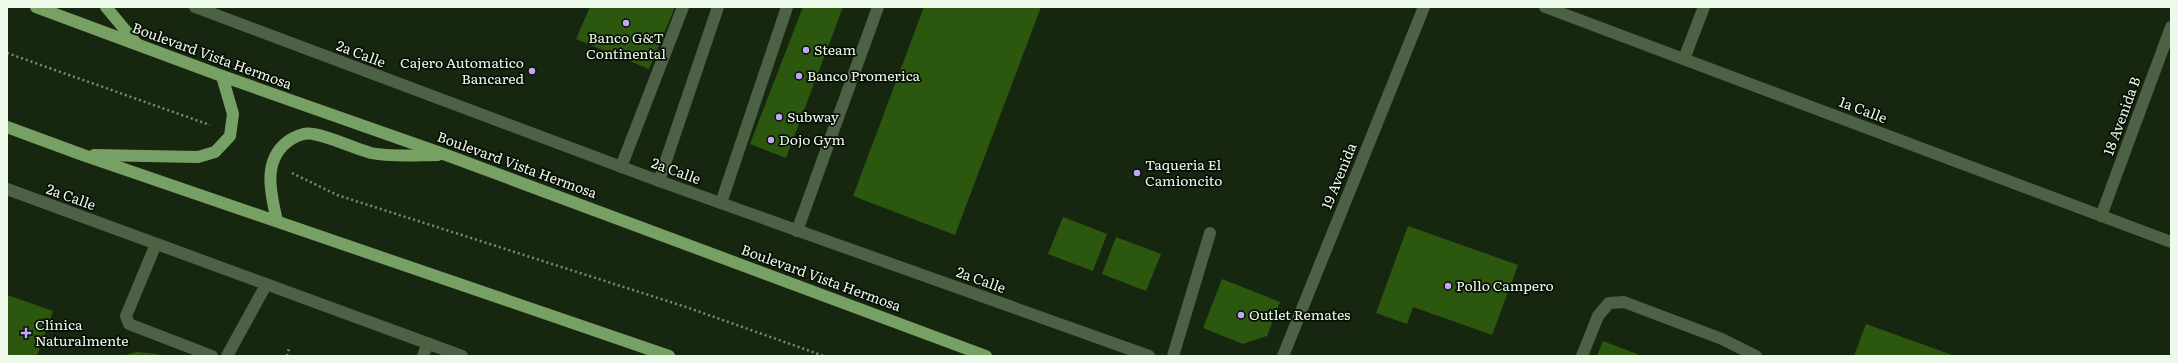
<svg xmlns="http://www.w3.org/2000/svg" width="2178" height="363" font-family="Literata,serif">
<rect width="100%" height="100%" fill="#17270f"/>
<g fill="#2b580e">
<path d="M590,7H675L649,69L576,39Z"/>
<path d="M803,7H843L786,158L750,144Z"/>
<path d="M924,7H1041L955,235L853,196Z"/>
<path d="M1063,217L1107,234L1093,271L1048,254Z"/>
<path d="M1408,226L1518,265L1492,335L1413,307L1407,324L1376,313Z"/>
<path d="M1116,237L1161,254L1146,291L1102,274Z"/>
<path d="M1222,279L1280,302L1267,336L1243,344L1203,328Z"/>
<path d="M7,295L53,311L37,356H7Z"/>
<path d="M1866,324L1955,356H1854Z"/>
<path d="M1603,341L1642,356H1597Z"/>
<path d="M137,352L158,354L161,356H121Z"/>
</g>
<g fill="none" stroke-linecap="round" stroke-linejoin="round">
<g stroke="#7c8a76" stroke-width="2.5" stroke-dasharray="2 3" stroke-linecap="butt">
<path d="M7,53L210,125"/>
<path d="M292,173L337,195L686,307L824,356"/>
<path d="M287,356L289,348"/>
</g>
<g stroke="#4d6144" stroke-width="12">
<path d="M195,7L659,181L1149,356"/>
<path d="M1545,7L2171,242"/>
<path d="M1684,59L1704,7"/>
<path d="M621,167L683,7"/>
<path d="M659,181L718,7"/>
<path d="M7,189L462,356"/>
<path d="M721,203L787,7"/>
<path d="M2101,216L2171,27"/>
<path d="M797,231L878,7"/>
<path d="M156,244L126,316L129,324L212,356"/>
<path d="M227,356L266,285"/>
<path d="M423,356L428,343"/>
<path d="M1173,356L1210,233"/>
<path d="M1283,356L1424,7"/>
<path d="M1582,356L1598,316L1609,303L1624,302L1722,339L1756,356"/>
</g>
<g stroke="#77a064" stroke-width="12">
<path d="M36,7L222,76L449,156L986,356"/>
<path d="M106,7L136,43"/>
<path d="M7,127L83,155L669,356"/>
<path d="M94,155L198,157L215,152L230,136L233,114L222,76"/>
<path d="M277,221C271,194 262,162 287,142C294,137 304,132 313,134C332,137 352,148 371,153C388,157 419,155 438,155"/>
</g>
</g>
<g fill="#c3a7f2" stroke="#070e05" stroke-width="1.5">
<circle cx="626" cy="23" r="4"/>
<circle cx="806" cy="50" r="4"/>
<circle cx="532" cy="71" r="4"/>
<circle cx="799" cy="76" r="4"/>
<circle cx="779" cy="117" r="4"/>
<circle cx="771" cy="140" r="4"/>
<circle cx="1137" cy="173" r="4"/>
<circle cx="1448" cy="286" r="4"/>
<circle cx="1241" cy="315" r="4"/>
<path d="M24 327h4v4h4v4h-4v4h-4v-4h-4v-4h4z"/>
</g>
<g text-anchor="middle" stroke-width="3.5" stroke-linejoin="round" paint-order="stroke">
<g font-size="14" fill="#edf9e9" stroke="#070e05" text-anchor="start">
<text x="626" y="43" text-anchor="middle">Banco G&amp;T<tspan x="626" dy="16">Continental</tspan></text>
<text x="814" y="55">Steam</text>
<text x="524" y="68" text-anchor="end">Cajero Automatico<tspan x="524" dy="16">Bancared</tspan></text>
<text x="807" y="81">Banco Promerica</text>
<text x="787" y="122">Subway</text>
<text x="779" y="145">Dojo Gym</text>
<text x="1145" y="170">Taqueria El<tspan x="1145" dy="16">Camioncito</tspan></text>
<text x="1456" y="291">Pollo Campero</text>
<text x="1249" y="320">Outlet Remates</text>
<text x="35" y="330">Clínica<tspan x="35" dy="16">Naturalmente</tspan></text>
</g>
<g font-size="14" fill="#edf9e9" stroke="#070e05">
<text transform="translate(361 54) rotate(21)" y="5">2a Calle</text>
<text transform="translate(212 56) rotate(20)" y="5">Boulevard Vista Hermosa</text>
<text transform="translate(1863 110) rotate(21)" y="5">1a Calle</text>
<text transform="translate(2122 116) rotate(-70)" y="5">18 Avenida B</text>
<text transform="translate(517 165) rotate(20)" y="5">Boulevard Vista Hermosa</text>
<text transform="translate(676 171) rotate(20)" y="5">2a Calle</text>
<text transform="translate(1339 176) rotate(-68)" y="5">19 Avenida</text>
<text transform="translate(71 197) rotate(20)" y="5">2a Calle</text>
<text transform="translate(821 278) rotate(20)" y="5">Boulevard Vista Hermosa</text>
<text transform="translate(981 280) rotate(20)" y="5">2a Calle</text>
</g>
</g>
<rect width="2178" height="363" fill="none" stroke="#edf9e9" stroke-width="16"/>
</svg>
